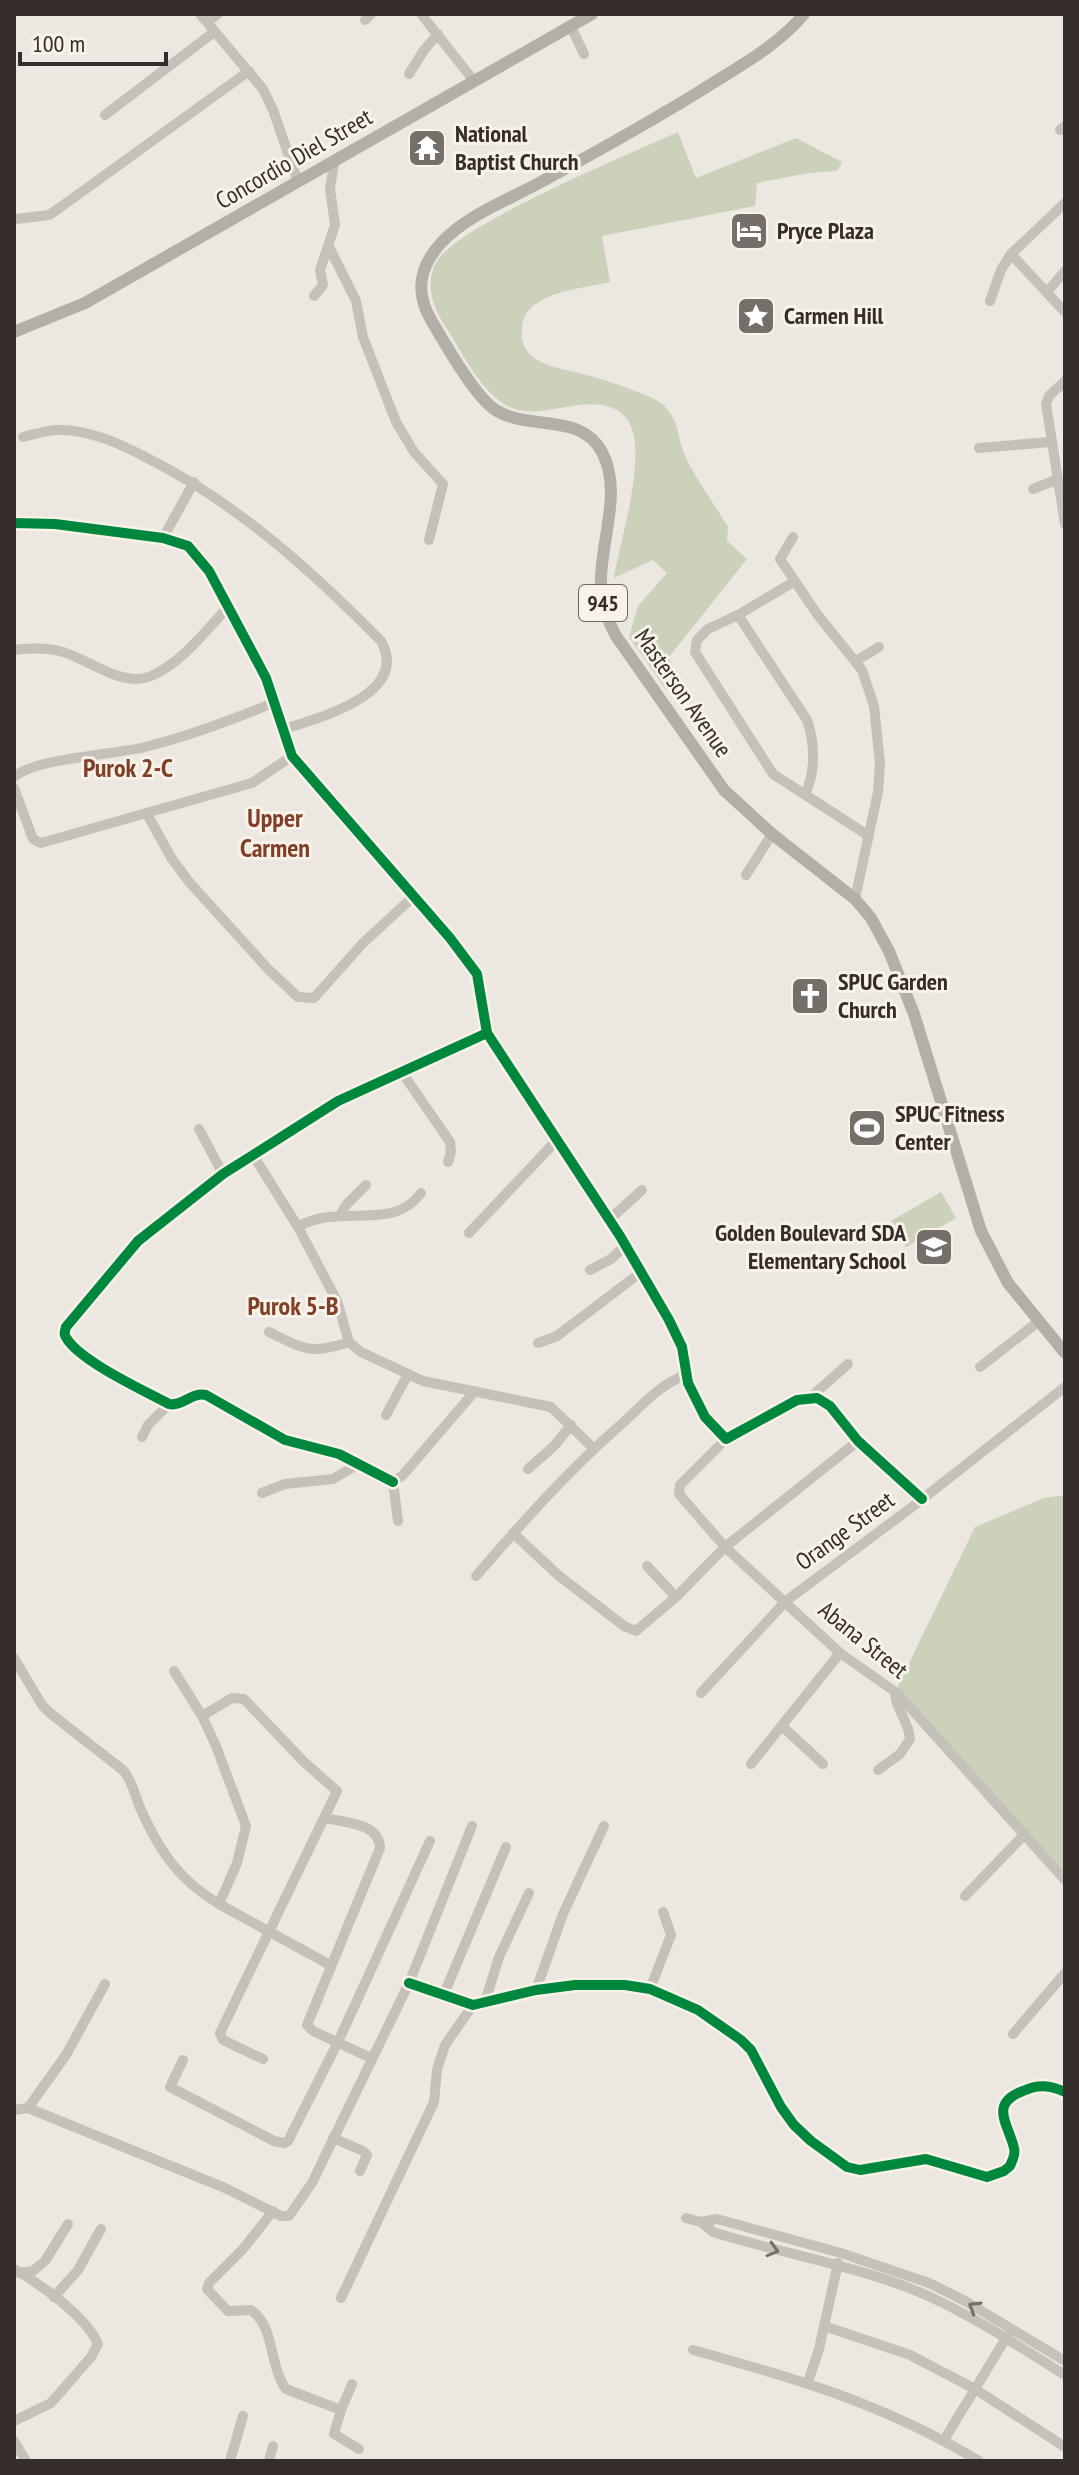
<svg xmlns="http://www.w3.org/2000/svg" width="1079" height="2475" font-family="'PT Sans Narrow',sans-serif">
<rect width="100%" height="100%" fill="#ece7e1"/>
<g fill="#ccd1bc">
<path d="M678,132L696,178L796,138L842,162L837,171L808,173L757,183L755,206L602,236L610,282C583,289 527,291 522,326C517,366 560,367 587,375C602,379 652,395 662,404C680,421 676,432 684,453C693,475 715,505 728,527L727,541L747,559L669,657L677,677L666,690L629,637L638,606L667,573L653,560L614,578C619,543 651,447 626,418C599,387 548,420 515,409C486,399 467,362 452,337C437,314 423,292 435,264C452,227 634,152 678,132Z"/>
<path d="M941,1192L956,1218L906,1247L891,1221Z"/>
<path d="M1065,1495V1876L897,1688L975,1527L1044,1498Z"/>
</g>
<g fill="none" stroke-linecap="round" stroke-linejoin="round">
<g stroke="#c5c0ba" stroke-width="10">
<path d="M200,14L263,89L273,110L298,182"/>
<path d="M421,14L474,81"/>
<path d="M365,20L371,14"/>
<path d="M207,22L218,14"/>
<path d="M570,25L584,54"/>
<path d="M409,74L424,50L438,34"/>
<path d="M105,115L214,32"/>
<path d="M1060,130L1065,126"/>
<path d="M16,219L49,215L58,209L249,71"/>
<path d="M329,247L356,301L363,337L396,422L414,452L443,484L429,540"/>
<path d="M1011,254L1065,312"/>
<path d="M1047,292L1065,271"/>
<path d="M314,296L323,285L320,270L335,225L330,189L334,162"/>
<path d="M990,301L1001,270L1011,254L1065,203"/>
<path d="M1065,381L1049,396L1046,404L1065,524"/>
<path d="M23,437C35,434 46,430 59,430C92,430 123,445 151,460C238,504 313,572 381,641C411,695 317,718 282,730"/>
<path d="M979,448L1050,442"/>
<path d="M1033,489L1056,480"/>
<path d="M14,523L55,524L163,538L188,546L209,571L266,678L292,756L450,938L477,974L487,1033L620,1236L669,1320L682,1347L688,1383L705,1417L726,1439L797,1400L817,1398L830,1406L858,1441L922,1499"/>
<path d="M793,537L780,559L817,614L862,670L874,706L880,764L878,792L855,899"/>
<path d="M163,538L194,482"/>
<path d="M795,581L738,615L708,629L697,640L695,652L773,774L869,836"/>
<path d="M738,615L807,720C815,743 816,772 805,794"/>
<path d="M14,650C31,648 47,647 63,652C90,660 122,688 151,676C182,663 207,629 229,606"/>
<path d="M856,661L879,647"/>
<path d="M14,777C35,758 114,755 145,747C189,736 232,720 273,703"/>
<path d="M14,788L33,839L41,843L252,783L292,756"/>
<path d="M147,814L172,859L190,883L269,970L298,997L314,998L363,943L413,897"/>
<path d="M746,875L772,834"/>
<path d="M401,1071L450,1142L451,1152L448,1162"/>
<path d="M199,1129L223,1174"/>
<path d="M253,1155L298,1227L337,1301L349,1342L361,1352L423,1381L551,1407L593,1448"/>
<path d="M340,1215L346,1205L366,1185"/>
<path d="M609,1220L642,1190"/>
<path d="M298,1227C339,1202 393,1233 421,1193"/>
<path d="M469,1233L556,1141"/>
<path d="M590,1270L611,1259L625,1246"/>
<path d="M269,1332C304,1349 310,1355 349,1342"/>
<path d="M538,1343L557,1336L640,1273"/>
<path d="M980,1367L1038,1322"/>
<path d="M812,1396L848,1364"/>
<path d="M386,1415L407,1376"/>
<path d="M142,1437L148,1425L169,1404"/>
<path d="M726,1439L680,1485L679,1494L725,1547L840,1653L897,1693L1065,1880"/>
<path d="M528,1469L554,1446L571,1425"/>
<path d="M393,1482L339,1454L285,1440L206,1395C191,1392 182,1407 169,1404C143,1390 82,1362 67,1339C63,1334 65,1332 66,1327L138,1241L223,1174L338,1101L487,1033"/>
<path d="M262,1493L285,1484L333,1479L360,1463"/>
<path d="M398,1521L393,1482L403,1475L475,1391"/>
<path d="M513,1533L558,1575L624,1626L636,1631L676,1597L725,1547L858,1441"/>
<path d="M647,1566L676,1597"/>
<path d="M476,1576C521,1524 566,1473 617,1428C639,1409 657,1386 685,1375"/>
<path d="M14,1658L42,1705L50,1713L124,1771C133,1783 135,1796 141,1810C160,1852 179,1880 219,1904"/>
<path d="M174,1671L202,1716L216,1746L246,1826L237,1863L219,1904L330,1965"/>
<path d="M701,1693L786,1601L916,1504L1065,1387"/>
<path d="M202,1716L232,1698L244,1699L304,1762L337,1791L220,2033L223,2040L263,2059"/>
<path d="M782,1726L823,1764"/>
<path d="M751,1764L840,1653"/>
<path d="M878,1770L900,1754L910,1739C909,1721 895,1709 895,1692"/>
<path d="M326,1818C344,1823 379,1822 380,1848L307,2025L313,2031L371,2058"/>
<path d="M965,1896L1025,1834"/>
<path d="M409,1983L473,2005L536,1990L575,1985H625L650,1989L698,2010L741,2040L751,2050L781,2107L794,2125L811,2141L847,2167L860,2170L926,2159L987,2177L1004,2171L1010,2166C1012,2161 1016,2154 1014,2148C1009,2125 988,2104 1023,2091C1038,2084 1050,2085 1065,2092"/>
<path d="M650,1989L671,1935L663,1912"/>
<path d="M536,1990L563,1914L604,1826"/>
<path d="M444,1994L506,1847"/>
<path d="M485,2002L499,1957L529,1893"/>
<path d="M1013,2034L1065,1973"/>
<path d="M183,2060L170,2087L274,2141L284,2143L288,2141L338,2042L430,1841"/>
<path d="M28,2108L66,2055L105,1984"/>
<path d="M14,2110L28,2108L225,2188L281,2216H289L312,2183L409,1983L472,1826"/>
<path d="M333,2138L363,2151L367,2155L360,2171"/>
<path d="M273,2211L243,2249L209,2283L207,2289L228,2311L251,2310C275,2326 269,2366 286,2389L341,2410L352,2384"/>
<path d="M686,2218L701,2222L717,2219L841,2253L929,2283L965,2301L1065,2361"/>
<path d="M701,2222L713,2232C783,2254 860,2266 926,2295C975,2317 1020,2347 1065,2375"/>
<path d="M14,2269C40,2284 86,2316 98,2344L91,2357L51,2403L14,2421"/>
<path d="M19,2273L33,2271L45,2261L68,2224"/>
<path d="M54,2297L78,2270L101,2229"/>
<path d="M341,2298L434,2102L437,2070L445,2045L473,2005"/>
<path d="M824,2326L910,2355L975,2389L1009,2333"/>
<path d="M693,2350C798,2379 884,2404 979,2461"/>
<path d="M808,2382L819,2349L838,2263"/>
<path d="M341,2410L334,2434L359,2449"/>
<path d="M944,2440L975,2389L1065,2447"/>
<path d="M14,2441L26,2461"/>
<path d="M230,2461L243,2416"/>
<path d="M269,2461L273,2446"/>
</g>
<g stroke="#b4aea9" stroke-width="12">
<path d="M804,14C779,44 745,63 713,83C656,119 598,151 539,183C506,201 467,215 441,243C419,267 415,292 431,320C444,342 474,395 494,409C528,432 580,411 602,452C624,494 598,545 601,590C602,606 608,621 616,636L724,790L772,834L855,899L871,918L889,951L914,1014L981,1231L1008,1283L1065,1353"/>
<path d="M14,332L85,303L592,14"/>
</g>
<defs>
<g id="cycleway">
<path d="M14,523L55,524L163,538L188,546L209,571L266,678L292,756L450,938L477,974L487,1033L620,1236L669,1320L682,1347L688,1383L705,1417L726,1439L797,1400L817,1398L830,1406L858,1441L922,1499"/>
<path d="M393,1482L339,1454L285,1440L206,1395C191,1392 182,1407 169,1404C143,1390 82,1362 67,1339C63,1334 65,1332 66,1327L138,1241L223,1174L338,1101L487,1033"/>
<path d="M409,1983L473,2005L536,1990L575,1985H625L650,1989L698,2010L741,2040L751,2050L781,2107L794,2125L811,2141L847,2167L860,2170L926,2159L987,2177L1004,2171L1010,2166C1012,2161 1016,2154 1014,2148C1009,2125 988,2104 1023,2091C1038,2084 1050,2085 1065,2092"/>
</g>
</defs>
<use href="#cycleway" stroke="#f8f2e9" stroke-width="15"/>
<use href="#cycleway" stroke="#00873e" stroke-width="10"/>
</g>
<defs><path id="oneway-chevron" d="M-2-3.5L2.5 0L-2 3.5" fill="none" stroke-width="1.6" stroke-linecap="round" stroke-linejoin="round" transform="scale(2)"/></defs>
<g stroke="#766f6a">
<use href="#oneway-chevron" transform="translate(773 2250) rotate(16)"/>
<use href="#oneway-chevron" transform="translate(974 2307) rotate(-149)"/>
</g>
<defs>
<symbol id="temple-square" viewBox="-11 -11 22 22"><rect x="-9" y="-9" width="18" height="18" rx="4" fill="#756e69" stroke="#f8f2e9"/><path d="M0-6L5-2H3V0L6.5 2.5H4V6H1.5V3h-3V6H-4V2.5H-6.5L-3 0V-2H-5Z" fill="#fff"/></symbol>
<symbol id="hotel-square" viewBox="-11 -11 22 22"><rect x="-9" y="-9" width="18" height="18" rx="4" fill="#756e69" stroke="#f8f2e9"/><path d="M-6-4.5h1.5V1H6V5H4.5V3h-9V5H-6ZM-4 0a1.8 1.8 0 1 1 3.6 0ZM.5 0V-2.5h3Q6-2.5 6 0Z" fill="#fff"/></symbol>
<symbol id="sight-square" viewBox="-11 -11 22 22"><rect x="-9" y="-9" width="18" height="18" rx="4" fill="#756e69" stroke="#f8f2e9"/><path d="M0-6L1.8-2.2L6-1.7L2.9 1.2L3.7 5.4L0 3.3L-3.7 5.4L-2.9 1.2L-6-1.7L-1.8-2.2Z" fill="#fff"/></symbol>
<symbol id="church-square" viewBox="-11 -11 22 22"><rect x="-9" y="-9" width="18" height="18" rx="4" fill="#756e69" stroke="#f8f2e9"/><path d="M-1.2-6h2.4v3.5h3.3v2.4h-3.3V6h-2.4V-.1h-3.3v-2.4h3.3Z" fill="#fff"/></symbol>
<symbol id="stadium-square" viewBox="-11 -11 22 22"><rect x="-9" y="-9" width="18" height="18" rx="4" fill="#756e69" stroke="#f8f2e9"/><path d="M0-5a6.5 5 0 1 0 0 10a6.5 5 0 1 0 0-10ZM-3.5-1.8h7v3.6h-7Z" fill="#fff"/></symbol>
<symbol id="school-square" viewBox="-11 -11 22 22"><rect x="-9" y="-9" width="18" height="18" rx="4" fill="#756e69" stroke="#f8f2e9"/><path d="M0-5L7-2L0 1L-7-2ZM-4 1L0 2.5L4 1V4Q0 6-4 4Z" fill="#fff"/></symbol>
</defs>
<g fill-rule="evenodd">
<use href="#temple-square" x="405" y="126" width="44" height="44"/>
<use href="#hotel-square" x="727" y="209" width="44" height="44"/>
<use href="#sight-square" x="734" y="294" width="44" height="44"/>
<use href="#church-square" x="788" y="974" width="44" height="44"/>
<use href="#stadium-square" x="845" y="1106" width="44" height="44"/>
<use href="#school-square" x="912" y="1225" width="44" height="44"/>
</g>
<g text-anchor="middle" stroke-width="6" stroke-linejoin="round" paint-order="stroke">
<rect fill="#f8f2e9" stroke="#706863" stroke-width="2" x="579" y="585" width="48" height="36" rx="6"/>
<g font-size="22" font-weight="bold" fill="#352d29">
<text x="603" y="611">945</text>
</g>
<g font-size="24" font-weight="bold" fill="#352d29" stroke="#f8f2e9" text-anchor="start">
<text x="455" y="142">National<tspan x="455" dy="28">Baptist Church</tspan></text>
<text x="777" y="239">Pryce Plaza</text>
<text x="784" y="324">Carmen Hill</text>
<text x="838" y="990">SPUC Garden<tspan x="838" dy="28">Church</tspan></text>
<text x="895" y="1122">SPUC Fitness<tspan x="895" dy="28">Center</tspan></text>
<text x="906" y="1241" text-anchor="end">Golden Boulevard SDA<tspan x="906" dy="28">Elementary School</tspan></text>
</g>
<g font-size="24" fill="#352d29" stroke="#f8f2e9">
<text transform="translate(294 159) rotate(-30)" y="8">Concordio Diel Street</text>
<text transform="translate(683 693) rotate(55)" y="8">Masterson Avenue</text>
<text transform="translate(845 1531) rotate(-36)" y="8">Orange Street</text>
<text transform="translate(863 1640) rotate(39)" y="8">Abana Street</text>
</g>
<g font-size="26" font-weight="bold" fill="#7f4027" stroke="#f8f2e9">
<text x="128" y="777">Purok 2-C</text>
<text x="275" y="827">Upper<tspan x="275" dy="30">Carmen</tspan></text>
<text x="293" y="1315">Purok 5-B</text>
</g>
</g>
<rect width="1079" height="2475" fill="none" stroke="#352d29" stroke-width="32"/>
<path d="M20 52v12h146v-12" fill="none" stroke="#352d29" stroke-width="4"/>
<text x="32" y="52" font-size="24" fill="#352d29" stroke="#f8f2e9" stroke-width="6" paint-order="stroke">100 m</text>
</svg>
